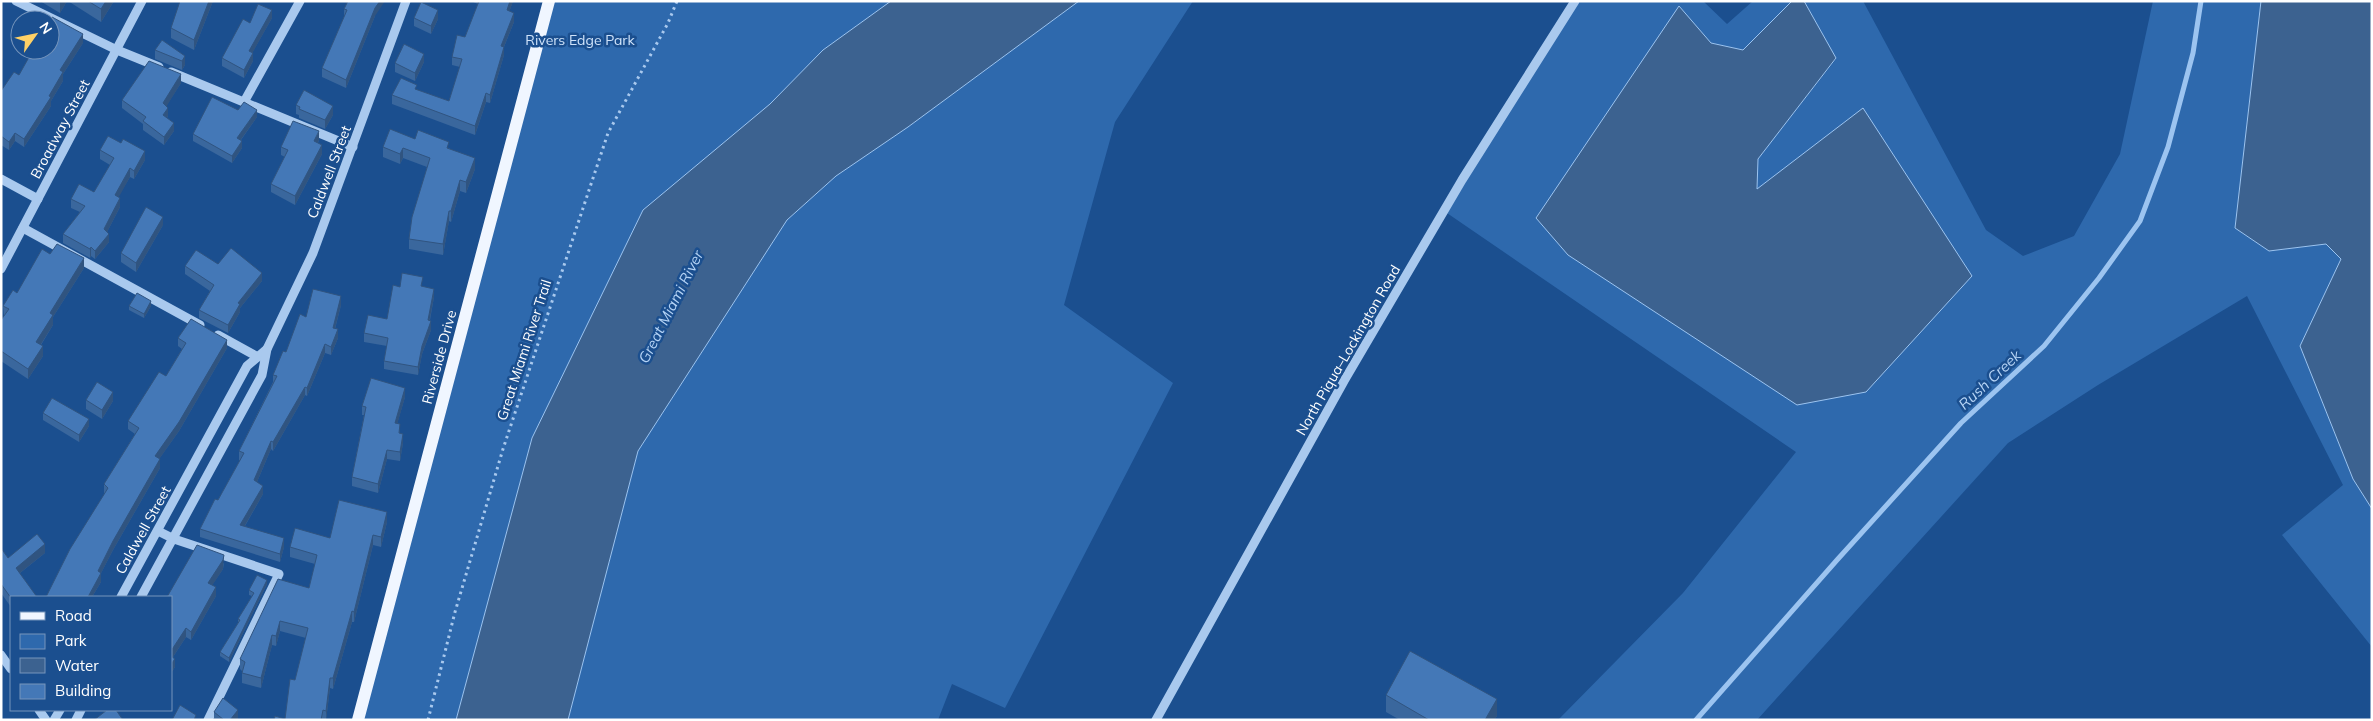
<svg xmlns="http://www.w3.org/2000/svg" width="2373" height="721" font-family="Mulish,sans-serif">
<rect width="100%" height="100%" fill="#1b4f8f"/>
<g fill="#2e69ad">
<path d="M549,1H891L823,50L770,104L532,438L456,720H358Z"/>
<path d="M1079,1H1193L1115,122L1064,305L1173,383L1005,708L952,684L938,720H568L638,451L787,220L836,176L908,127Z"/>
<path d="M1575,1H1703L1727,24L1753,1H1792L1743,50L1711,43L1679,7L1757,190L1758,159L1836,59L1804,1H1863L1986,230L2023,256L2074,236L2120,154L2153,1H2261L2235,228L2269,251L2326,244L2341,259L2300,346L2353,479L2372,509V647L2282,535L2343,485L2247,296L2098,385L2008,443L1757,720H1558L1683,593L1796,452L1444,211Z"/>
</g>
<g fill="#3c6290" stroke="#9cc4f0">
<path d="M891,1H1079L908,127L836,176L787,220L638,451L568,720H456L532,438L643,210L770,104L823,50Z"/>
<path d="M1792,1H1804L1836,58L1758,159L1757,189L1863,108L1972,276L1866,392L1797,405L1568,255L1536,218L1679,6L1711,43L1743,50Z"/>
<path d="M2261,1H2372V509L2353,479L2300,346L2341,259L2326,244L2269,251L2235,228Z"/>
</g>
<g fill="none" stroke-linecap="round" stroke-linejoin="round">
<path stroke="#9cc4f0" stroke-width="5" d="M1696,720L1837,560L1961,423L2044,346L2099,278L2140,221L2168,147L2193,53L2201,1"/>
<path stroke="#a9c9ee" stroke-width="3" stroke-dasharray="2.5 4" stroke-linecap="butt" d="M428,720L455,612L503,449L608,133L668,23L677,1"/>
<g stroke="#a9c9ee" stroke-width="9">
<path d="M16,1L117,50L159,67"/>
<path d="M171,72L353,147"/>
<path d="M244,102L300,1"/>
<path d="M1,179L38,199"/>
<path d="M23,228L200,325"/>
<path d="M1,269L142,1"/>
<path d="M218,335L258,357"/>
<path d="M158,531L174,539L279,574L208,720"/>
<path d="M121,597L247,366L267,349"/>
<path d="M141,597L262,375L267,349L313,253L406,1"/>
<path d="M1,655L11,669"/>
<path d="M39,710L46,720"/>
<path d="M54,720L60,710"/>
<path d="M76,720L81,710"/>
<path d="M1156,720L1344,381L1462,180L1575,1"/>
</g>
<path stroke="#f0f6ff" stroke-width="12" d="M358,720L549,1"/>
</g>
<g fill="#3a679d">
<path d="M40,1H67L60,13Z"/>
<path d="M68,1H114L101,22Z"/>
<path d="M213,1L194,50L171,38V28Z"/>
<path d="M471,1H513L509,12L514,22L504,47V55L490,103L486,102L475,135L392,104V95L417,90L449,101L460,67L452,65V57L465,37L478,4Z"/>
<path d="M344,9L375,16L346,88L322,77V68L344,17Z"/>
<path d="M272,18L252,53L253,61L244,78L222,66V58L250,23Z"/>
<path d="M414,18L438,19L431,34L414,26Z"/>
<path d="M83,43L63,74V81L51,101V106L24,147L15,141L9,150L1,145V91L19,75Z"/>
<path d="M155,50L185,56V65L182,70L155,59Z"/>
<path d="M424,62L415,81L395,72V63Z"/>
<path d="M181,83L166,106L168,116L167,118L174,131L164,145L143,130V124L122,108V100Z"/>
<path d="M296,105L333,115L325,129L299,118V115L296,114Z"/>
<path d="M238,110L257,117L241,140L242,148L232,163L193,141V134Z"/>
<path d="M415,139L449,148L475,169L466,193L460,191L451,222L449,221L443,255L409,249V239L427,167L403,158L400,164L383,157V147Z"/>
<path d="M319,140L318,143L322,154L295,205L271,192V184L285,157L281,155V147Z"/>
<path d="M100,150L145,160L134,179L130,177L118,197L120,207L107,232L109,242L95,259L91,256L90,258L63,243V234L80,212L71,208V199L94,192L110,165L100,159Z"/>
<path d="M163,225L136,272L121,262V253Z"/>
<path d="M50,254L84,268L53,317V325L41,345L43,356L28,379L1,361V320L4,316L3,306L17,293Z"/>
<path d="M218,264L262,281L240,308V312L228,333L199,318V310L210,291L185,274V266Z"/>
<path d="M400,287H423L434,297L430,320L431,330L422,354L418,375L384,369V361L387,346L364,342V333L387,319Z"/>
<path d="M341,305L335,329L338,338L331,355L325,353L307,396L305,395L273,451L271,449L257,482L263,494L245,526L284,547L280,562L200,537V529L218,500L240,460H239V451L273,382V375L286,352L306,317Z"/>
<path d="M129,306H151L144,318L129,310Z"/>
<path d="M178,338L227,348L179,431L159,459L160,468L113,550L101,573V582L92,597H46L105,494L104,493V484L135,434L128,429V421L166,376L182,349L178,346Z"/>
<path d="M405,397L397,424L403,443L400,461L387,459L378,493L352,486V477L364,415H362V406Z"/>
<path d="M86,400L113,401L102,419L86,409Z"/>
<path d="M43,413L89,426L79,442L43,420Z"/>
<path d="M387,522L381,547L373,545L354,622H352L333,689L330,688L326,720H274L285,719L306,638L280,631L276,646L272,645L261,688L242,683V671L240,669V659L309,588L315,564L290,557V547L330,538Z"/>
<path d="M1,548L8,558L45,553L20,573L11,597V607L1,593Z"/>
<path d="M224,563L223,569L212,585L216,596L191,640L186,637L173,657L175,667L171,673V597Z"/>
<path d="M267,584L229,662L220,656V652L238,623V619L252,596L249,595V590Z"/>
<path d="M1386,695L1497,716L1494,720H1400L1386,712Z"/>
<path d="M214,712L238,718L237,720H214Z"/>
</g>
<g fill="#305480">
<path d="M60,1H67L60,13Z"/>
<path d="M106,1H114L101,22V9Z"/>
<path d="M209,1H213L194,50V40Z"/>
<path d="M380,1H385L375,16L346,88V80L375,8Z"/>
<path d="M510,1H513L507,19V10Z"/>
<path d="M272,10V18L249,59V51Z"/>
<path d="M438,10V19L431,34V26Z"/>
<path d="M514,13V22L501,54V46Z"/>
<path d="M83,34V43L63,74V81L51,101V106L24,147V139L49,96L60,70Z"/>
<path d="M504,47V55L490,103V95Z"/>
<path d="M3,49V58L1,61V52Z"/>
<path d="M253,53V61L244,78V70Z"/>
<path d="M424,54V62L415,81V73Z"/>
<path d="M185,56V65L182,70V61Z"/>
<path d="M181,74V83L163,112V103Z"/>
<path d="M486,93V102L475,135V126Z"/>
<path d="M333,106V115L325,129V120Z"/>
<path d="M168,108V116L163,124V115Z"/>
<path d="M257,110V117L237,145V138Z"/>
<path d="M174,123V131L164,145V137Z"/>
<path d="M319,131V140L314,150V141Z"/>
<path d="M15,133V141L9,150V142Z"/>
<path d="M242,141V148L232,163V156Z"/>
<path d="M322,145V154L295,205V196Z"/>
<path d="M403,148V158L400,164V154Z"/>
<path d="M145,151V160L134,179V171Z"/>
<path d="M475,158V169L466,193V182Z"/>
<path d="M130,168V177L115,204V195Z"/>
<path d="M460,180V191L451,222V211Z"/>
<path d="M120,198V207L104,238V229Z"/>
<path d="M449,211V221L443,255V244Z"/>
<path d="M163,217V225L136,272V263Z"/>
<path d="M109,234V242L95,259V251Z"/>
<path d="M91,247V256L90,258V249Z"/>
<path d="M84,258V268L53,317V325L36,352V342L50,313Z"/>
<path d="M262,273V281L240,308V312L228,333V325L238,303Z"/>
<path d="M434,289V297L428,328V320Z"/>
<path d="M341,296V305L333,336V328Z"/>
<path d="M151,301V306L144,318V314Z"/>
<path d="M431,321V330L422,354L418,375V367L422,346Z"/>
<path d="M338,329V338L331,355V347Z"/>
<path d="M227,340V348L179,431L155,465V456Z"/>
<path d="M325,344V353L307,396V388Z"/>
<path d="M43,346V356L28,379V369Z"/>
<path d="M305,387V395L273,451V442Z"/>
<path d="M405,388V397L395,432V423Z"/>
<path d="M113,392V401L102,419V410Z"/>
<path d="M89,419V426L79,442V435Z"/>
<path d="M403,434V443L400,461V452Z"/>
<path d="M271,441V449L254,489V480Z"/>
<path d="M387,450V459L378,493V484Z"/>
<path d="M160,459V468L113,550L98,579V571L113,541Z"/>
<path d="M263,486V494L240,534V525Z"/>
<path d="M387,512V522L381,547V537Z"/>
<path d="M373,535V545L354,622V612Z"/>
<path d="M284,538V547L280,562V554Z"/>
<path d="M45,544V553L16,576V568Z"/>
<path d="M224,555L223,569L208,592V583Z"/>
<path d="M101,573V582L92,597H88Z"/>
<path d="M267,580V584L229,662V658Z"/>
<path d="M216,587V596L191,640V632Z"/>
<path d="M352,611V622L333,689V678Z"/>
<path d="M280,621V631L276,646V636Z"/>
<path d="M186,628V637L171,660V651Z"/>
<path d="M272,635V645L261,688V678Z"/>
<path d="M175,659V667L171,673V664Z"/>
<path d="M330,678V688L326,720V711Z"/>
<path d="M1497,699V716L1494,720H1485Z"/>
<path d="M238,710V718L237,720H230Z"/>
</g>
<g fill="#4478b7" stroke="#305480">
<path d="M88,1H106L101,9Z"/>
<path d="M180,1H209L194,40L171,28Z"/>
<path d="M348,1H380L375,8L346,80L322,68L347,10L344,9Z"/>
<path d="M479,1H510L507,10L514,13L501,46L504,47L490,95L486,93L475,126L392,95L401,78L417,85L415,89L449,101L462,59L452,57L457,35L465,37Z"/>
<path d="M421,2L438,10L431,26L414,18Z"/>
<path d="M258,4L272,10L249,51L253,53L244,70L222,58L243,19L250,23Z"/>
<path d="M52,17L83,34L60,70L63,72L49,96L51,97L24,139L15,133L9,142L1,136V91L14,72L19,75L33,50H50V20Z"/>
<path d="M162,40L185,56L182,61L155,50Z"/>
<path d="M404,44L424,54L415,73L395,63Z"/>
<path d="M149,61L181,74L163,103L168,108L163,115L174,123L164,137L143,121L146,117L122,100Z"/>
<path d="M304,90L333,106L325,120L299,109L300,107L296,105Z"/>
<path d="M212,97L238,110L244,102L257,110L237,138L242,141L232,156L193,134Z"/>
<path d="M293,121L319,131L314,141L322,145L295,196L271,184L288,150L281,147Z"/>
<path d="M390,129L415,139L418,130L449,142L447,148L475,158L466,182L460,180L451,211H449L443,244L409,239L412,217L430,158L403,148L400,154L383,147Z"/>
<path d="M108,136L121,143L123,139L145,151L134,171L130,168L115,195L120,198L104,229L109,234L95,251L91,247L90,249L63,234L85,206L71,199L79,184L94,192L114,158L100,150Z"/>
<path d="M146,207L163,217L136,263L121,253Z"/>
<path d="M57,244L84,258L50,313L53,315L36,342L43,346L28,369L1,351V320L9,309L3,306L13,290L17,293L42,249L50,254Z"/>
<path d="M231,248L262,273L238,303L240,304L228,325L199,310L214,285L185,266L196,250L218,264Z"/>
<path d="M402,273L423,277L421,286L434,289L428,320L431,321L422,346L418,367L384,361L388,338L364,333L368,315L387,319L393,285L400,287Z"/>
<path d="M313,289L341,296L333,328L338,329L331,347L325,344L307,388L305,387L273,442L271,441L254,480L263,486L240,525L284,538L280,554L200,529L215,499L218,500L244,453L239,451L277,376L273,375L283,351L286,352L300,314L306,317Z"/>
<path d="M137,293L151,301L144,314L129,306Z"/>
<path d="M191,319L227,340L179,422L155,456L160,459L113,541L98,571L101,573L88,597H46L70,549L108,488L104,484L139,428L128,421L159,372L166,376L186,343L178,338Z"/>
<path d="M371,378L405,388L395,423L400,424L399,433L403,434L400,452L387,450L378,484L352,477L366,407L362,406Z"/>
<path d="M97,382L113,392L102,410L86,400Z"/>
<path d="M52,398L89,419L79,435L43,413Z"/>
<path d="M339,500L387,512L381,537L373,535L354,612L352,611L333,678H330L326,711L323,710L321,720H274L275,716L285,719L290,679L295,680L308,628L280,621L276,636L272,635L261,678L242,673L245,662L240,659L278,579L309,588L317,555L290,547L295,528L330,538Z"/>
<path d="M37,534L45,544L16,568L37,597H11V598L1,584V548L8,558Z"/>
<path d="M197,545L224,555L223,560L208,583L216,587L191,632L186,628L171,651V597H167Z"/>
<path d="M257,575L267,580L229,658L220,652L240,620L238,619L254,593L249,590Z"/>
<path d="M1410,651L1497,699L1485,720H1429L1386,695Z"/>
<path d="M171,656L175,659L171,664Z"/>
<path d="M223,698L238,710L230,720H224L214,712Z"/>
<path d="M180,705L196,715L194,720H172Z"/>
<path d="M107,710H116L123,720H94Z"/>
</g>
<g text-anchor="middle" stroke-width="5" stroke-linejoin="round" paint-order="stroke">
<g font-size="14" fill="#cfe3fa" stroke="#1b4f8f">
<text x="580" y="45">Rivers Edge Park</text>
</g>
<g font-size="14" fill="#fff" stroke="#1b4f8f">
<text transform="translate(60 129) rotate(-62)" y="5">Broadway Street</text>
<text transform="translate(329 172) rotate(-69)" y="5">Caldwell Street</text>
<text transform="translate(524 350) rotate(-72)" y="5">Great Miami River Trail</text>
<text transform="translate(1348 350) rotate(-60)" y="5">North Piqua–Lockington Road</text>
<text transform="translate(439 357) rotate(-75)" y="5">Riverside Drive</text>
<text transform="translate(143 530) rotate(-61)" y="5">Caldwell Street</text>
</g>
<g font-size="15" font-style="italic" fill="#b5d3f5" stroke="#1b4f8f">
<text transform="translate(671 307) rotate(-63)" y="5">Great Miami River</text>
<text transform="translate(1990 380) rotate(-43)" y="5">Rush Creek</text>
</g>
</g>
<rect width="2373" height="721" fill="none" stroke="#ffffff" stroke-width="5"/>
<rect x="10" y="596" width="162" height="115" fill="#1b4f8f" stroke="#7695bc"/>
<rect x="20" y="612" width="25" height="8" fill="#f0f6ff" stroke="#7695bc"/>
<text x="55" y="621" font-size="15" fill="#ffffff">Road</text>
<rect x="20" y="634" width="25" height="15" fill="#2e69ad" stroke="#7695bc"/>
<text x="55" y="646" font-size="15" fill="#ffffff">Park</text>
<rect x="20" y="658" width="25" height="15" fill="#3c6290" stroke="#7695bc"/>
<text x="55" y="671" font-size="15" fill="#ffffff">Water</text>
<rect x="20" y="684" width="25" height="15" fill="#4478b7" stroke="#7695bc"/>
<text x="55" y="696" font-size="15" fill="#ffffff">Building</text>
<g transform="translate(35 35) rotate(57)"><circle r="24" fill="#1b4f8f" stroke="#7695bc"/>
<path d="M0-4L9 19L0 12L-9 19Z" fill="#ffd166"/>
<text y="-8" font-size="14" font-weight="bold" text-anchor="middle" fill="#ffffff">N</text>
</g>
</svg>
